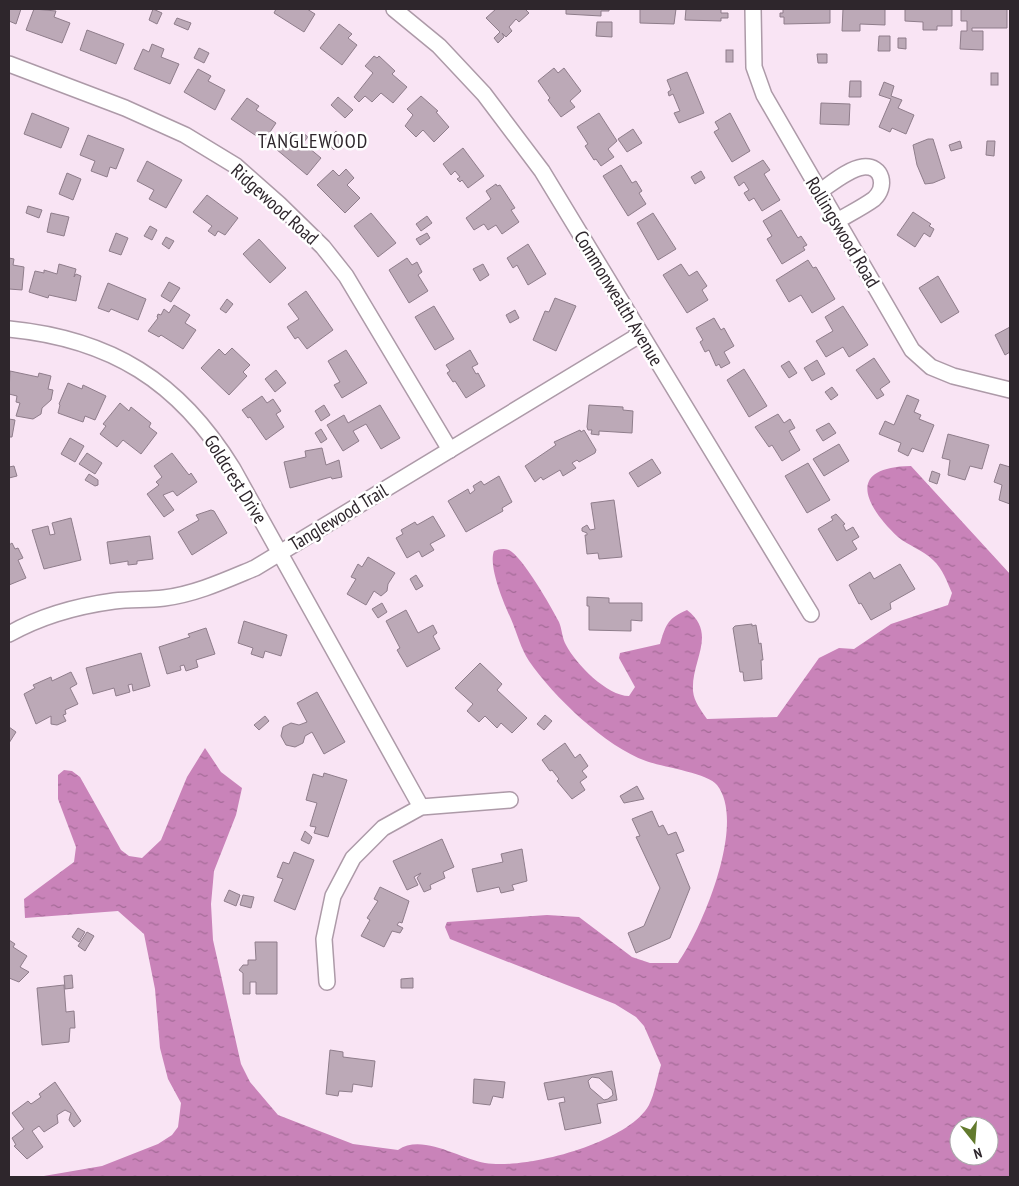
<svg xmlns="http://www.w3.org/2000/svg" width="1019" height="1186" font-family="'PT Sans Narrow',sans-serif">
<defs>
<pattern id="water-ripples" width="26" height="14" patternUnits="userSpaceOnUse" patternTransform="scale(1.25)"><rect width="26" height="14" fill="#c983b9"/><path d="M2 4q2-2 4 0t4 0M15 11q2-2 4 0t4 0" fill="none" stroke="#a46b97"/></pattern>
</defs>
<rect width="100%" height="100%" fill="#f9e4f4"/>
<path fill="url(#water-ripples)" fill-rule="evenodd" d="M911,466L1010,574V1177H38L102,1166L158,1144L172,1135L178,1127L181,1103L168,1079L160,1048L155,989L144,934L118,911L25,918L24,899L74,862L76,847L58,799V775L64,770L72,771L80,777L121,850L129,856L142,858L161,840L187,777L205,748L221,772L242,788L236,815L214,871L211,904L213,940L241,1064L250,1082L278,1115L353,1144L398,1150C422,1133 460,1159 485,1163C526,1170 628,1143 649,1105C655,1093 657,1077 661,1065L644,1026L636,1017L615,1004L450,939L445,927L447,922L547,915L579,917L632,957L650,963H678C702,929 747,823 717,785C708,773 662,767 646,761C606,747 553,696 529,661C521,649 517,633 511,619C504,604 488,566 494,551C499,549 504,548 509,550C522,556 552,608 559,622C562,629 562,638 566,645C576,664 607,696 629,696L635,687L619,658L620,653L660,644C666,624 668,618 687,610C718,634 691,660 693,691C694,702 701,710 707,719L777,717L819,658L839,648L854,649L891,624L948,605L952,593C947,582 943,569 933,560C923,550 909,546 898,537C864,505 846,467 911,466ZM959,1126H989V1156H959Z"/>
<g fill="#bca9b7" stroke="#8f7d8b" fill-rule="evenodd">
<path d="M9,9H21L16,24L9,21Z"/>
<path d="M34,9L56,11L54,17L70,23L62,43L26,30Z"/>
<path d="M153,9L162,13L157,24L149,20Z"/>
<path d="M276,9H307L315,14L304,32L274,13Z"/>
<path d="M496,9H525L529,13L519,22L516,19L509,27L512,31L506,37L502,33L504,37L498,43L494,38L500,32L486,18Z"/>
<path d="M566,9H609V11H601V16L566,14Z"/>
<path d="M640,9H676L674,24L640,23Z"/>
<path d="M686,9H721V13H728V18H721V21L685,20Z"/>
<path d="M783,9H830V23L784,24V17H780V13H783Z"/>
<path d="M843,9H885V25L860,24V31H842Z"/>
<path d="M905,9H952V26H937V30H923V22L905,21Z"/>
<path d="M961,9H1007V28H972V31H983V50L960,49L961,31H967V21H961Z"/>
<path d="M177,18L191,23L188,30L174,24Z"/>
<path d="M597,22H612V37L596,36Z"/>
<path d="M339,24L352,34L348,38L357,45L342,65L320,48Z"/>
<path d="M87,30L124,44L116,64L80,50Z"/>
<path d="M879,36H890V51H878Z"/>
<path d="M898,38H906V49L898,48Z"/>
<path d="M152,44L164,49L161,57L179,64L170,84L134,69L143,49L149,52Z"/>
<path d="M199,48L209,53L204,63L194,58Z"/>
<rect x="726" y="50" width="7" height="12"/>
<path d="M817,54H827V63H818Z"/>
<path d="M374,56L377,58L379,56L395,71L392,74L407,87L393,103L381,93L372,102L365,96L359,102L354,97L373,73L365,66Z"/>
<path d="M554,68L558,73L564,68L581,91L570,101L575,107L561,117L548,100L550,98L538,81Z"/>
<path d="M198,69L211,76L208,81L225,90L215,110L184,92Z"/>
<path d="M687,72L704,113L679,123L674,113L680,111L673,94L669,96L668,92L671,90L667,80Z"/>
<rect x="991" y="73" width="7" height="12"/>
<path d="M850,81H861V97H849Z"/>
<path d="M884,82L894,86L891,96L902,100L898,108L914,115L906,134L892,128L890,132L879,127L891,99L879,95Z"/>
<path d="M421,96L438,111L436,112L449,127L434,142L423,130L416,137L405,126L413,115L407,109Z"/>
<path d="M338,97L353,110L345,118L331,105Z"/>
<path d="M247,98L259,106L256,110L276,123L264,141L231,119Z"/>
<path d="M821,103L850,104L849,125L820,124Z"/>
<path d="M32,113L69,128L61,148L24,134Z"/>
<path d="M599,113L617,141L608,149L614,157L601,166L596,159L594,160L585,146L588,144L577,127Z"/>
<path d="M730,113L750,151L732,162L714,132L719,129L715,122Z"/>
<path d="M633,129L642,143L627,152L618,139Z"/>
<path d="M336,131L345,139L334,150L326,142Z"/>
<path d="M291,132L297,138L302,132L308,137L303,143L321,158L307,175L276,149Z"/>
<path d="M88,135L124,149L116,169L110,167L107,177L91,171L95,161L80,155Z"/>
<path d="M928,139H933L945,178L933,183L925,184L917,165L913,145Z"/>
<path d="M960,141L962,148L951,151L949,145Z"/>
<path d="M987,141H995L994,156L986,155Z"/>
<path d="M463,148L484,176L468,188L462,180L460,182L457,179L460,177L455,171L451,175L443,164Z"/>
<path d="M763,160L770,170L764,174L780,200L762,211L754,198L749,201L744,193L749,190L744,182L739,186L734,177Z"/>
<path d="M147,161L182,180L166,208L149,199L154,190L137,181Z"/>
<path d="M621,165L632,183L636,181L642,191L639,193L646,204L628,216L603,176Z"/>
<path d="M346,169L354,178L347,185L360,198L345,213L317,185L333,170L339,176Z"/>
<path d="M701,171L705,178L695,184L691,177Z"/>
<path d="M67,173L81,179L73,200L59,194Z"/>
<path d="M496,184L497,186L500,185L515,208L511,210L519,222L502,234L496,225L488,230L484,224L474,230L466,218L491,199L486,191Z"/>
<path d="M207,195L238,218L225,235L218,231L215,236L208,231L212,226L193,212Z"/>
<path d="M28,206L42,210L39,218L26,213Z"/>
<path d="M781,210L798,238L801,236L807,245L803,247L805,250L782,264L767,239L772,236L763,221Z"/>
<path d="M913,212L931,224L929,226L934,229L930,237L924,233L915,247L897,235Z"/>
<path d="M51,213L69,217L64,236L47,232Z"/>
<path d="M371,213L396,243L378,257L354,226Z"/>
<path d="M653,213L676,249L658,260L637,223Z"/>
<path d="M427,216L432,223L421,231L416,224Z"/>
<path d="M150,226L157,230L152,240L144,236Z"/>
<path d="M116,233L128,238L121,255L109,251Z"/>
<path d="M427,233L430,238L420,245L416,239Z"/>
<path d="M166,237L174,241L169,249L162,244Z"/>
<path d="M259,239L286,268L270,283L243,254Z"/>
<path d="M528,244L546,274L528,285L517,265L513,268L507,258Z"/>
<path d="M9,258L14,259L13,265L24,267L22,290L9,289Z"/>
<path d="M407,258L412,265L417,262L422,272L418,275L428,291L409,303L389,270Z"/>
<path d="M808,260L813,268L816,267L835,299L812,313L801,295L789,302L776,280Z"/>
<path d="M59,264L76,269L74,277L76,274L81,276L76,301L49,295L48,298L29,292L35,271L44,273V270L57,274Z"/>
<path d="M483,264L489,275L480,281L473,269Z"/>
<path d="M681,264L689,276L697,271L707,286L702,290L708,300L687,313L663,275Z"/>
<path d="M938,276L959,312L941,323L919,288Z"/>
<path d="M169,282L180,288L171,302L161,296Z"/>
<path d="M108,283L146,299L138,320L111,309L109,312L98,308Z"/>
<path d="M306,291L333,330L307,349L298,337L295,339L287,327L299,319L288,304Z"/>
<path d="M555,298L576,306L556,351L533,340L545,311L549,312Z"/>
<path d="M227,299L233,304L226,313L220,309Z"/>
<path d="M174,305L190,315L185,323L196,330L183,349L161,335L159,337L148,331L158,318L157,317L158,314L161,315L164,309L169,313Z"/>
<path d="M434,306L454,339L435,350L415,317Z"/>
<path d="M843,306L868,345L849,357L843,347L826,357L816,341L833,331L825,317Z"/>
<path d="M515,310L519,318L510,323L506,315Z"/>
<path d="M714,318L721,330L724,328L734,346L724,352L730,363L721,368L719,364L716,366L709,350L705,352L700,342L703,340L696,328Z"/>
<path d="M1010,327V352L1005,355L995,335Z"/>
<path d="M232,348L250,365L243,372L247,376L229,395L201,368L219,349L225,355Z"/>
<path d="M346,350L367,383L342,398L334,385L340,382L328,361Z"/>
<path d="M470,350L478,364L472,367L476,374L478,373L485,386L466,398L455,381L453,382L447,373L450,371L446,365Z"/>
<path d="M874,358L890,382L880,389L884,395L877,399L856,370Z"/>
<path d="M817,360L825,374L812,381L804,368Z"/>
<path d="M789,361L797,373L789,378L781,366Z"/>
<path d="M744,369L767,406L749,417L727,380Z"/>
<path d="M276,370L286,383L275,392L265,379Z"/>
<path d="M10,371L38,377L39,373L51,376L48,389L53,390L51,400L42,408L41,414L33,419L16,416L20,403L16,402L17,396L9,394Z"/>
<path d="M68,383L82,389L83,385L106,396L95,420L85,416L83,422L58,413L60,405L59,404Z"/>
<path d="M832,387L838,395L831,400L825,392Z"/>
<path d="M907,395L919,400L914,412L921,415L919,419L934,425L923,452L912,448L908,456L898,451L901,443L879,434L885,421L894,425Z"/>
<path d="M262,396L267,403L273,399L281,411L276,414L284,427L266,440L250,417L248,418L242,410Z"/>
<path d="M120,403L129,411L131,407L151,423L149,427L157,433L141,454L123,440L117,447L100,434L106,426L103,424Z"/>
<path d="M324,405L330,415L321,421L315,411Z"/>
<path d="M380,405L400,438L381,449L366,424L353,431L359,441L343,451L327,425L344,415L348,423Z"/>
<path d="M589,405L623,407V410L633,411L632,433L599,431V435L591,434L592,430H588L587,427Z"/>
<path d="M778,414L784,423L790,419L795,428L789,431L800,450L782,461L772,445L769,447L755,427Z"/>
<path d="M9,419L15,420L12,437H9Z"/>
<path d="M829,423L836,433L823,441L816,430Z"/>
<path d="M321,429L327,439L321,443L315,433Z"/>
<path d="M580,430L581,432L584,430L596,450L595,453L579,462L577,460L572,463L576,468L563,476L560,470L543,480L541,477L535,482L525,466L556,445L554,442Z"/>
<path d="M948,434L989,445L982,469L970,466L965,480L948,475L950,460L942,458Z"/>
<path d="M70,438L84,446L75,462L61,454Z"/>
<path d="M839,444L849,461L824,476L813,459Z"/>
<path d="M322,448L326,465L339,460L342,477L332,479L331,477L290,488L284,462L306,457L305,451Z"/>
<path d="M87,453L102,463L95,474L79,464Z"/>
<path d="M172,453L189,475L191,473L197,482L177,496L173,491L163,495L174,510L164,517L147,494L159,485L156,482L162,477L154,466Z"/>
<path d="M652,459L661,473L638,487L629,473Z"/>
<path d="M808,463L830,500L807,513L785,476Z"/>
<path d="M1000,464L1010,467V504L999,500L1002,485L994,482Z"/>
<path d="M14,466L17,476L9,478V467Z"/>
<path d="M932,471L940,474L937,484L929,481Z"/>
<path d="M89,474L98,480V485L95,486L85,480Z"/>
<path d="M499,476L512,502L502,508L503,511L466,532L448,501L468,489L470,494L475,490L473,486L481,481L484,485Z"/>
<path d="M614,500L622,557L599,559L598,553L587,554L585,535H587V533L582,531V528L587,525L590,530L595,529L591,503Z"/>
<path d="M211,510L214,511L227,533L192,555L178,532L199,520L196,515Z"/>
<path d="M836,514L845,524L843,525L846,531L853,527L859,537L852,541L857,549L837,561L818,529L833,520L831,517Z"/>
<path d="M433,516L445,536L430,544L434,550L422,557L419,551L407,558L396,538L403,534L401,530L415,522L417,525Z"/>
<path d="M71,518L81,560L44,569L32,530L48,526L50,535L55,534L52,523Z"/>
<path d="M150,536L153,559L137,561V564L128,565V561L110,564L107,542Z"/>
<path d="M12,543L15,549L18,548L23,558L18,560L26,578L9,585V545Z"/>
<path d="M368,557L395,573L388,584L387,591L381,596L374,591L366,605L347,594L356,579L351,577L358,564L362,567Z"/>
<path d="M900,564L915,589L890,603L891,609L871,620L861,603L859,604L849,585L870,572L874,579Z"/>
<path d="M416,575L423,586L416,590L410,579Z"/>
<path d="M587,597L609,598V603H642V621L631,620V631L589,630V606H587Z"/>
<path d="M382,603L387,612L378,618L372,609Z"/>
<path d="M406,610L418,633L433,625L437,633L433,636L440,649L407,667L397,650L400,648L386,621Z"/>
<path d="M244,621L287,635L281,656L265,651L263,658L251,654L253,648L238,643Z"/>
<path d="M752,624V626L756,625L759,644L761,643L763,660H761L762,679L744,681L743,672H740L733,628L735,626Z"/>
<path d="M206,628L215,654L196,660L198,667L186,671L184,665L180,666L181,670L167,674L159,647L190,637L188,634Z"/>
<path d="M141,653L150,686L133,691L132,684L128,685L130,692L116,696L114,688L93,694L86,668Z"/>
<path d="M480,663L502,684L497,690L527,718L512,733L501,723L497,728L485,716L479,722L467,711L473,704L455,688Z"/>
<path d="M71,672L77,684L70,688L78,704L65,710L66,714L63,715L66,721L57,725L51,724V716L36,724L24,694L35,688L33,685L51,677L52,681Z"/>
<path d="M317,692L345,742L324,754L312,732L305,736L303,743L295,747L286,745L281,736L283,727L291,723L299,725L307,722L297,703Z"/>
<path d="M545,715L552,721L544,730L537,724Z"/>
<path d="M265,716L269,721L259,730L254,725Z"/>
<path d="M9,727L16,732L9,743Z"/>
<path d="M565,743L575,758L580,754L588,766L582,771L587,777L580,782L585,790L572,799L557,781L559,779L552,770L550,771L542,760Z"/>
<path d="M324,773L347,780L328,837L314,833L316,827L310,826L317,803L306,800L313,774L323,777Z"/>
<path d="M637,786L644,799L624,803L620,796Z"/>
<path d="M652,811L659,827L663,825L668,835L676,832L684,851L676,854L690,888L670,938L636,953L628,933L644,926L660,888L636,837L640,836L632,819Z"/>
<path d="M305,831L312,837L309,844L301,840Z"/>
<path d="M442,839L454,867L443,872L445,878L430,885L431,889L424,892L417,878L421,873L414,877L418,885L407,890L393,861Z"/>
<path d="M522,849L527,881L512,885L514,890L501,893L499,887L477,892L472,869L503,862L501,854Z"/>
<path d="M294,852L314,860L295,910L274,901L283,879L277,877L283,862L289,864Z"/>
<path d="M380,887L409,901L402,923L399,922L397,925L403,928L400,933L392,931L384,947L361,936L370,920L367,918L378,901L374,899Z"/>
<path d="M229,890L240,895L236,906L224,901Z"/>
<path d="M243,895L254,897L251,908L240,905Z"/>
<path d="M78,928L85,932L79,942L72,937Z"/>
<path d="M87,932L94,936L85,951L78,946Z"/>
<path d="M9,940L15,944L13,947L27,956L20,967L29,972L19,982L9,978Z"/>
<path d="M255,942H277V994H256V982H250V994H243V973L239,970L243,965H248V960H256Z"/>
<path d="M72,975L73,988L65,989L64,976Z"/>
<path d="M413,978V988H401V979Z"/>
<path d="M64,985L66,1012L74,1011L75,1028H70L69,1042L42,1045L37,988Z"/>
<path d="M330,1050L343,1052V1057L375,1061L372,1087L353,1084L352,1092L339,1091L338,1096L326,1094Z"/>
<path d="M612,1071L617,1100L597,1104L601,1123L565,1130L559,1103L565,1102L564,1097L548,1100L544,1083ZM592,1077L599,1078L612,1090L613,1095L608,1099L604,1100L590,1088L588,1081Z"/>
<path d="M474,1079L505,1082L503,1098L493,1096L490,1105L473,1103Z"/>
<path d="M55,1082L81,1121L74,1127L69,1120L71,1113L65,1110L57,1115L58,1123L44,1132L39,1126L32,1131L43,1147L27,1159L14,1146L16,1145L12,1138L24,1129L12,1113L28,1101L31,1104L41,1097L39,1094Z"/>
</g>
<g fill="none" stroke-linecap="round" stroke-linejoin="round">
<defs>
<g id="street">
<path d="M394,9L439,46L484,94L542,171L811,614"/>
<path d="M753,9L754,67L764,95L912,350L931,367L953,376L1010,390"/>
<path d="M9,64L125,108L185,135L236,166L279,204L323,247L346,276L450,450"/>
<path d="M819,192C831,184 848,169 863,167C883,165 887,187 874,199C863,207 849,214 837,221"/>
<path d="M9,329C111,339 179,381 233,469L421,807"/>
<path d="M9,634C41,616 77,606 114,601C131,599 148,600 164,598C196,594 226,580 255,568L641,334"/>
<path d="M327,982L324,939L333,896L353,858L383,828L421,807L510,800"/>
</g>
</defs>
<use href="#street" stroke="#ad9aa8" stroke-width="18"/>
<use href="#street" stroke="#fff" stroke-width="15"/>
</g>
<g text-anchor="middle" stroke-width="5" stroke-linejoin="round" paint-order="stroke">
<g font-size="19" fill="#2e262c" stroke="#fff">
<text transform="translate(275 204) rotate(42)" y="7">Ridgewood Road</text>
<text transform="translate(843 232) rotate(59)" y="7">Rollingswood Road</text>
<text transform="translate(619 298) rotate(59)" y="7">Commonwealth Avenue</text>
<text transform="translate(236 479) rotate(58)" y="7">Goldcrest Drive</text>
<text transform="translate(338 517) rotate(-31)" y="7">Tanglewood Trail</text>
</g>
<g font-size="20" letter-spacing="1" fill="#2e262c" stroke="#fff">
<text x="313" y="148">TANGLEWOOD</text>
</g>
</g>
<rect width="1019" height="1186" fill="none" stroke="#2e262c" stroke-width="20"/>
<g transform="translate(974 1141) rotate(163)"><circle r="24" fill="#ffffff" stroke="#aba8ab"/>
<path d="M0-4L9 19L0 12L-9 19Z" fill="#627a2d"/>
<text y="-8" font-size="14" font-weight="bold" text-anchor="middle" fill="#2e262c">N</text>
</g>
</svg>
